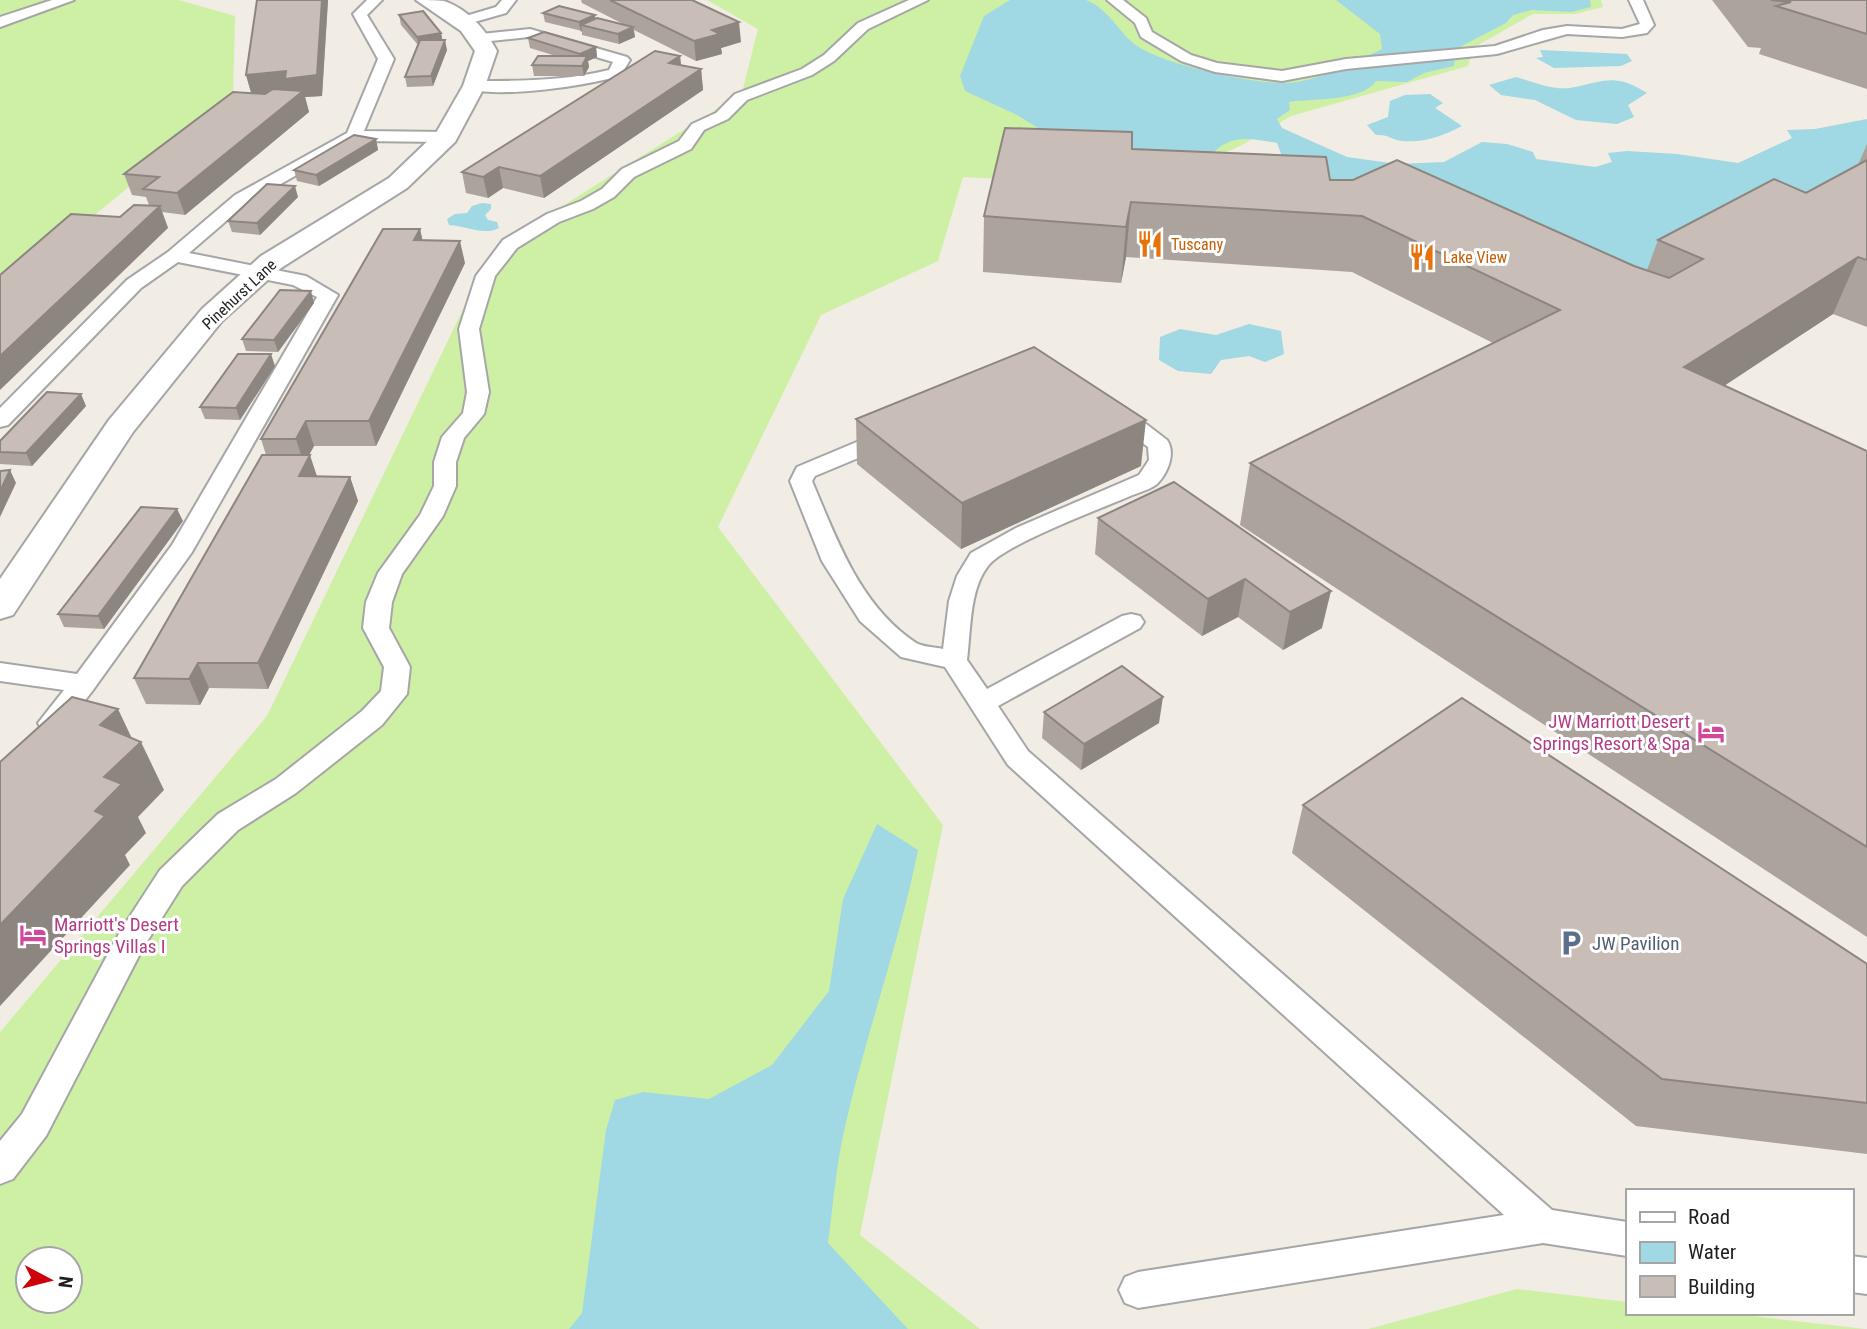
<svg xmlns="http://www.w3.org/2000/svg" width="1867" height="1329" font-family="'Roboto Condensed',sans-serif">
<rect width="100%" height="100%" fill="#f1ece4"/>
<g fill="#cef0a5" fill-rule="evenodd">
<path d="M0,0H179L235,16L233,96L117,197L0,290Z"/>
<path d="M707,0H1601L1603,7L1575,14H1533L1473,48L1468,66L1291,116L1242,145L1180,173L1166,187L963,177L938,261L821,315L718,527L943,825L860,1235L980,1329H0V1032L267,716L468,299L529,227L742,93L758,29ZM28,1259H70V1301H28Z"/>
<path d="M1517,1289L1627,1302V1313H1727L1865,1329H1368Z"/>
</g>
<g fill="#a0d8e3">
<path d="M1010,0H1086C1107,8 1117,29 1133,43C1158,64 1253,84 1287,83C1320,81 1352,63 1382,49L1380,34L1336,0H1590L1591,7L1571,12L1532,10L1513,15L1506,23L1456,49L1454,66L1424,73L1407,82L1376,81C1362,102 1313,98 1289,102L1290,110L1277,119L1282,128L1347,157L1397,164L1444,162L1482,142L1507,144L1533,152L1536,159L1595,167L1612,162L1608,153L1627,151L1677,154L1738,163L1792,138L1787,130L1815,129L1867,119V173L1649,336L1283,159L1277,143C1248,138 1228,133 1208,159L1234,207L1127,202L1043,131L1015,114L965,91L960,76L984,16Z"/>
<path d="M1540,50L1627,54L1632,61L1621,66L1554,68L1536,58L1543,57Z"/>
<path d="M1516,77C1534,82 1556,92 1575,87C1608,80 1616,74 1647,93L1628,105L1634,117L1617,124L1576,120L1535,100L1501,95L1489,85Z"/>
<path d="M1430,94L1443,103L1435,108L1462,126C1442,136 1425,143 1402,141C1392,140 1389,134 1376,135L1367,125L1388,117L1390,101L1405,95Z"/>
<path d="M482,203L491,204V209L485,215L488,220L497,222L499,228C483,236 467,226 449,225L447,219L455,214L467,213L472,206Z"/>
<path d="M1249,324L1281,331L1284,354L1265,362L1249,356L1221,360L1211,374L1178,371L1159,360L1160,337L1180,329L1216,335Z"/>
<path d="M877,824L918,850C899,945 865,1036 844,1131C836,1167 833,1206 828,1243L908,1329H569L582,1313L606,1130L615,1100L643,1092L709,1099L772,1065L829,991L843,899Z"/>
</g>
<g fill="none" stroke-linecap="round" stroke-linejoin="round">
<defs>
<g id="lane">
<path d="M52,0H74L0,27V17Z"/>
<path d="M367,0H382L367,15L394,59L364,131L446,132L454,137L446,142L357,141L247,203L189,253L306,276L338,295L192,552L93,690L62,730L52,733L42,730L38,723L64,690L0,681V663L77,674L172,545L317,297L293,285L178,262L141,288L8,425L0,427V408L127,280L168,252L235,195L347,133L378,59L353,14Z"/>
<path d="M502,0H516L506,13L464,25L457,21L459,18L496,7Z"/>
<path d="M909,0H928L868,29L834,61L812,75L747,100L728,119L704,130L691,149L634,177L614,197L593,209L559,222L517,248L495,276L479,329L489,392L484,414L464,438L456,462V486L443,516L402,574L392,602L389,628L410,667L407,694L382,725L296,793L238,830L182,886L143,948L46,1136L13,1179L0,1184V1141L22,1114L121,930L160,870L218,814L276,779L362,711L381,691L384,667L363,628L366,602L378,573L420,515L434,486V462L442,437L463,413L467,392L459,329L476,276L503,240L547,214L581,201L602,189L622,169L679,141L692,124L716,113L735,94L802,69L824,55L858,23Z"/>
<path d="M1107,0H1123L1146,18L1152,32L1191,55L1217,63L1282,71L1346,59L1495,46L1543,30L1567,26L1622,29L1640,24L1629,0H1643L1654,25L1647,33L1622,37L1567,34L1497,54L1346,69L1282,81L1215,72L1181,61L1141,37L1135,23Z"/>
<path d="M530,29L627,57L630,60L620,76C583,86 505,98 469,89L466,86L469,83L474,81C519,81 565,81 609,70L613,62L529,37L481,42L474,38L481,34Z"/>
<path d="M1116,406L1124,407L1167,440C1176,453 1168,473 1157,484C1150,490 1136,493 1128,497C1100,509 1003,545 988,566C969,590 971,631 967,660L987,689L1122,616L1131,614L1140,616L1144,622L1140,628L998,706L1028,751L1552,1210L1627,1222V1256L1543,1243L1138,1308L1125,1303L1119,1290L1125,1277L1138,1272L1504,1215L1008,765L945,667L901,657L860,621L822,561L790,481L797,467L883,431H899L902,436L899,441L815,476L812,481C837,540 860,606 916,643C923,647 934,647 943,649L949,601L957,576L971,553L1016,528L1139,475L1149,460L1148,447L1108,417L1105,412L1108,407Z"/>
<path d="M1851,1256L1867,1258V1294L1851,1292Z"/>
</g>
<path id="street" d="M416,0C425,0 436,0 444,1C468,9 486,30 497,51L485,86L455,142L407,188L281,268L222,321L133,432L13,615L0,619V579L109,420L202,309L261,256L389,178L436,133L463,86L475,51L461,31Z"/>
</defs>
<use href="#lane" stroke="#a6a6a6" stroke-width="4"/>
<use href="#street" stroke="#a6a6a6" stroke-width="4"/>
<use href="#lane" fill="#fff" fill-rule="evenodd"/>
<use href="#street" fill="#fff" fill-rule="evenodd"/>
</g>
<g fill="#ada39d">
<path d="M257,0H328L322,96L305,97L309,112L185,215L162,212L168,228L120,217L149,205L146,197L132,195L124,174L251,93L246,75Z"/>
<path d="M581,0H692L741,42L721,48L722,54L696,61L634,30L635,37L619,44L582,35V31L545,22L543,13L595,15V18L623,24L582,3Z"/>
<path d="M1712,0H1867V89L1759,54L1761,48L1748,47Z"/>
<path d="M399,15L441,33L442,40L447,50L433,86L407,87L405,77L418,45L401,25Z"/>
<path d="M528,38L596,47L597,57L588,61L589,67L584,76H534L532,65L556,56L530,48Z"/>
<path d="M680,56L681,65L701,69L703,90L544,198L503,188L488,198L466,193L462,172Z"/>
<path d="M376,139L378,150L319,186L297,181L294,170Z"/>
<path d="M1867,144V327L1833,314L1724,385L1867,451V937L1240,525L1250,463L1493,343L1352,272L1126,257L1121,283L983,272L984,216L1132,149L1330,180L1634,266L1647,270L1658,240L1806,193L1858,165Z"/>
<path d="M298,197L260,235L232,232L228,221Z"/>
<path d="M420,229L422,240L465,263L376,446H314L309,455L317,476L350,477L358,501L268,689L209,688L200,705L146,704L134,678L266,455L261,439Z"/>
<path d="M314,303L278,352L246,351L242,339Z"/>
<path d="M275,366L240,420L205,419L200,407Z"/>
<path d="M86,406L32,466L0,464V441Z"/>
<path d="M856,419L1141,466L961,549L857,464Z"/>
<path d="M1174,482L1322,628L1283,650L1238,617L1202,636L1095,554L1098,518Z"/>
<path d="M183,521L104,629L64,627L58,614Z"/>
<path d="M1044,712L1159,723L1081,770L1042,738Z"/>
<path d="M1303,805L1867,964V1154L1636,1126L1292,853Z"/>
</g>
<g fill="#8d8580">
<path d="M322,0H328L322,96L305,97L309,112L185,215L177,193L289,91L252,95L246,75Z"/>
<path d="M595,15L596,25H581L582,31L581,32L579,22Z"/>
<path d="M739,22L741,42L721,48L722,54L696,61L694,41L712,30Z"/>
<path d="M633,27L635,37L619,44L618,34Z"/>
<path d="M441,33L443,43L419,47L417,37Z"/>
<path d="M445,40L447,50L433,86L431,76Z"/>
<path d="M596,47L597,57L588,61L589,67L584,76L580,54Z"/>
<path d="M680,56L682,76L669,63Z"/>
<path d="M701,69L703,90L544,198L540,176Z"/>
<path d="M376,139L378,150L319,186L316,175Z"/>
<path d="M499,167L503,188L488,198L483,177Z"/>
<path d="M295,186L298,197L260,235L257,223Z"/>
<path d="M1131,202L1126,257L1121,283L1126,227Z"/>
<path d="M160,206L168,228L0,390V356Z"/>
<path d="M420,229L425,251L414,240Z"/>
<path d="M460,241L465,263L376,446L369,421Z"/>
<path d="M1858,257L1833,314L1662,427L1684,367Z"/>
<path d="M311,291L314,303L278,352L274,340Z"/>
<path d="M271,354L275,366L240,420L236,408Z"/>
<path d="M81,394L86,406L32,466L26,453Z"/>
<path d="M1146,420L1141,466L961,549L962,503Z"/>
<path d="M306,421L314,446L304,464L296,439Z"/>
<path d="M310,455L318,480L299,476Z"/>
<path d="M10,470L16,483L0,517V491Z"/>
<path d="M350,477L358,501L268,689L258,663Z"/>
<path d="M177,509L183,521L104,629L98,616Z"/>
<path d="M1245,579L1238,617L1202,636L1208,599Z"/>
<path d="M1331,591L1322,628L1283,650L1290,612Z"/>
<path d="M198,663L209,688L200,705L189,679Z"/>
<path d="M1163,697L1159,723L1081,770L1084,744Z"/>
<path d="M118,709L136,747L141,742L164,790L138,817L146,833L125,855L130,865L0,1006V925L95,811L104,777L100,725Z"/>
</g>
<g fill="#c9beb7" stroke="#8d8580" stroke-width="2">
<path d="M257,0H322L317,75L285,79L286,71L246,75Z"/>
<path d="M610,0H692L739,22L712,30L720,34L694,41Z"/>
<path d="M1771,0H1867V34L1776,6L1791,2Z"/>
<path d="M559,6L595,15L579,22L543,13Z"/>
<path d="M423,11L441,33L417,37L399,15Z"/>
<path d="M597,18L633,27L618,34L581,25Z"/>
<path d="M544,32L596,47L580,54L528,38Z"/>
<path d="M420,40H445L431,76L405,77Z"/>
<path d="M655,51L680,56L669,63L701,69L540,176L499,167L483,177L462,172Z"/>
<path d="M538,56H587L582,66L532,65Z"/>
<path d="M273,89L303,91L177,193L143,189L159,177L124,174L233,92L265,94Z"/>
<path d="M1005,128L1132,132V149L1326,157L1330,180H1353L1397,160L1634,266L1669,278L1703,259L1658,240L1774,179L1806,193L1867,160V260L1858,257L1684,367L1867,451V847L1250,463L1560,310L1362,216L1131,202L1126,227L984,216Z"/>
<path d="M354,135L376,139L316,175L294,170Z"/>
<path d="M267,184L295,186L257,223L228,221Z"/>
<path d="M134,205L160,206L0,356V275L71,214L120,217Z"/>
<path d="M383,229H420L414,240L460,241L369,421H306L296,439H261Z"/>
<path d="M280,290L311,291L274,340L242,339Z"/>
<path d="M1034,347L1146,420L962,503L856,419Z"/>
<path d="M238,354H271L236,408L200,407Z"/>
<path d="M47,392L81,394L26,453L0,452V441Z"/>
<path d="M262,455H310L299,476L350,477L258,663H198L189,679L134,678Z"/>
<path d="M10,470L0,491V471Z"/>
<path d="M1174,482L1331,591L1290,612L1245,579L1208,599L1098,518Z"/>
<path d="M141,507L177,509L98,616L58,614Z"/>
<path d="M1122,666L1163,697L1084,744L1044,712Z"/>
<path d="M72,697L118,709L100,725L141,742L104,777L122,784L95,811L105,816L0,925V762Z"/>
<path d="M1462,698L1867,964V1103L1662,1079L1303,805Z"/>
</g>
<defs>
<symbol id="restaurant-bare" viewBox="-9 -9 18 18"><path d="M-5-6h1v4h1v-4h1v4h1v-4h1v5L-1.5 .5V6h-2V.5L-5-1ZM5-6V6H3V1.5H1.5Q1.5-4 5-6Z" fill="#e8710a" stroke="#fff" stroke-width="2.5" paint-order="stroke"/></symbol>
<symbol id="hotel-bare" viewBox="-9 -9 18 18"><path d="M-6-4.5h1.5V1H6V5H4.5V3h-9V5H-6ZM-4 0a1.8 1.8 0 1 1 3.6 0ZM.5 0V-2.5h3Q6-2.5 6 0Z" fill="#d1479c" stroke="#fff" stroke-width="2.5" paint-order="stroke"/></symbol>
<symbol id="parking-bare" viewBox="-9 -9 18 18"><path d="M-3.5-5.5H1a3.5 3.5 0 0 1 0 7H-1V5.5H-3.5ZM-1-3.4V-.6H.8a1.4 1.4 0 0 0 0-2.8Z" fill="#5c6f8a" stroke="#fff" stroke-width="2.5" paint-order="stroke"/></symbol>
</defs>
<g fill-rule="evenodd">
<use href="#restaurant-bare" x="1131" y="225" width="38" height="38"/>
<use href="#restaurant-bare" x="1403" y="238" width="38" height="38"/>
<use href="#hotel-bare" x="1692" y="713" width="38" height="38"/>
<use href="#hotel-bare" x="14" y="916" width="38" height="38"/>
<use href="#parking-bare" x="1552" y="924" width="38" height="38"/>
</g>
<g text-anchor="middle" stroke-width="6" stroke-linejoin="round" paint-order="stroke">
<g font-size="16" fill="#c56008" stroke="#fff" text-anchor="start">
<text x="1171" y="250">Tuscany</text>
<text x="1443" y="263">Lake View</text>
</g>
<g font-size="16" fill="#1f1f1f" stroke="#fff">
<text transform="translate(239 294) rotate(-43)" y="6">Pinehurst Lane</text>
</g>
<g font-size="19" fill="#b23c85" stroke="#fff" text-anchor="end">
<text x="1690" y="728">JW Marriott Desert<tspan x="1690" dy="22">Springs Resort &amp; Spa</tspan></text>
<text x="54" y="931" text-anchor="start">Marriott's Desert<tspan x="54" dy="22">Springs Villas I</tspan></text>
</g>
<g font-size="19" fill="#4e5e75" stroke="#fff" text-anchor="start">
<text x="1592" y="950">JW Pavilion</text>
</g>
</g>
<rect x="1626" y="1189" width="228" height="126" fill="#ffffff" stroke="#a5a5a5" stroke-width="2"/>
<rect x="1640" y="1212" width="35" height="10" fill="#ffffff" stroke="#a5a5a5" stroke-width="2"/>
<text x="1688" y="1224" font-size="21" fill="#1f1f1f">Road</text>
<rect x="1640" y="1242" width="35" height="21" fill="#a0d8e3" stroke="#a5a5a5" stroke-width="2"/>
<text x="1688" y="1259" font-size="21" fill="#1f1f1f">Water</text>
<rect x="1640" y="1276" width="35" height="21" fill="#c9beb7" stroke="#a5a5a5" stroke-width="2"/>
<text x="1688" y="1294" font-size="21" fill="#1f1f1f">Building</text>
<g transform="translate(49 1280) rotate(97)"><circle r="33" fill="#ffffff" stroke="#a5a5a5" stroke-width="2"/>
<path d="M0-5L12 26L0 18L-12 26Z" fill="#ce000c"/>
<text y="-10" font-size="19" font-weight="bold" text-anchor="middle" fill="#1f1f1f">N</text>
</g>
</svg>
